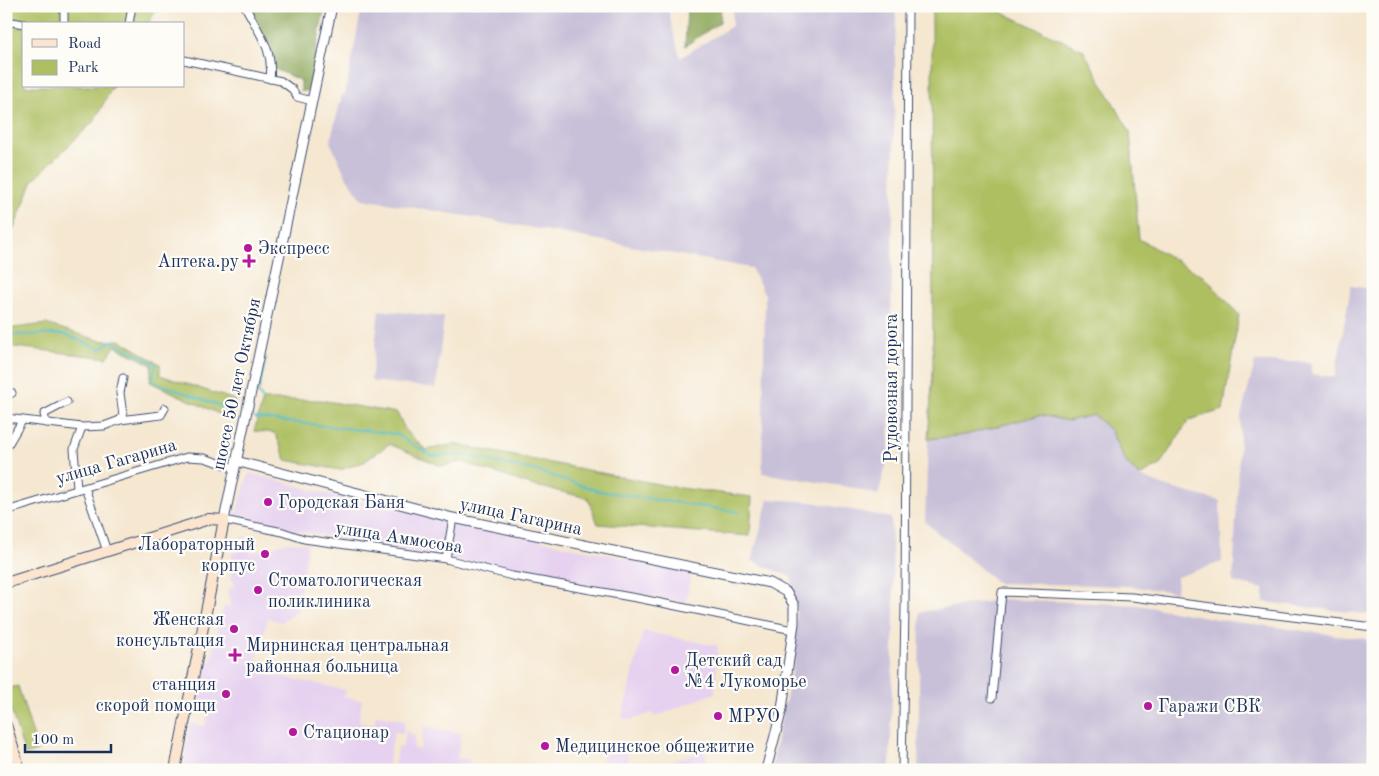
<svg xmlns="http://www.w3.org/2000/svg" width="1379" height="776" font-family="'Old Standard TT',serif">
<rect width="100%" height="100%" fill="#fdfcf7"/>
<filter id="ink" filterUnits="userSpaceOnUse"><feTurbulence type="fractalNoise" baseFrequency=".02" numOctaves="2"/><feDisplacementMap in="SourceGraphic" scale="10" xChannelSelector="R" yChannelSelector="G"/><feConvolveMatrix kernelMatrix="1 2 1 2 8 2 1 2 1" color-interpolation-filters="sRGB"/></filter>
<filter id="wash" filterUnits="userSpaceOnUse"><feTurbulence type="fractalNoise" baseFrequency=".0096" numOctaves="4" result="noise"/><feDisplacementMap in="SourceGraphic" scale="20" xChannelSelector="R" yChannelSelector="G"/><feGaussianBlur stdDeviation="1.12" result="paint"/><feColorMatrix in="noise" values="0 0 0 0 0 0 0 0 0 0 0 0 0 0 0 0 0 1.4 0 .05"/><feComposite in="paint" operator="in"/></filter>
<g filter="url(#wash)">
<rect width="100%" height="100%" fill="#f5e7d0"/>
<g fill="#e6d2f0">
<path d="M249,473L327,494L691,573L686,603L234,519Z"/>
<path d="M246,536L251,553L288,542L308,543L297,610L282,622L268,618L254,671L346,690L344,697L362,700L359,722L374,725L376,715L405,720L403,733L394,732L388,765L394,766L397,748H402L407,730H409V734L415,735L413,749L420,750L424,726L461,733L457,758L470,760L468,770H183L190,723L205,726L210,702L196,699L205,661L211,662L214,649L212,641L219,637L215,623L223,619L221,617L223,608L231,605L227,590L234,587L230,572L236,570L231,554L239,551L236,539Z"/>
<path d="M643,631L718,646L715,693L655,717L651,713L632,720L622,718Z"/>
<path d="M624,748L632,770H606L602,756Z"/>
<path d="M704,751L710,770H646Z"/>
</g>
<g fill="#c8bfd8">
<path d="M362,6H667L680,58L732,26L733,6H896L889,454L878,495L854,488L762,473L765,295L751,268L484,219L362,199L347,178L330,142L342,95H345Z"/>
<path d="M1351,286L1373,289V615L1264,602L1263,589L1233,582L1241,416L1255,362H1311V374L1335,377Z"/>
<path d="M379,310L444,317L436,388L371,381Z"/>
<path d="M1040,415L1068,421L1094,415L1110,430L1125,461L1139,476L1167,487L1220,501L1222,562L1177,577L1176,592L1127,586L998,583L925,522L928,439L965,435Z"/>
<path d="M768,499L812,502L891,518L894,612L890,770H772L777,739L794,663L797,609L791,577L752,561Z"/>
<path d="M1005,599L1138,605L1229,621L1373,640V770H918L920,612Z"/>
</g>
<g fill="#aebf62" stroke="#647760">
<path d="M6,6H157L148,24H24V86H113L94,121L33,180L14,228L6,238Z"/>
<path d="M932,6H988L1083,50L1130,132L1139,239L1206,278L1239,315L1223,410L1189,420L1159,466L1139,476L1125,461L1110,430L1094,415L1068,421L1040,415L965,435L928,439L933,371Z"/>
<path d="M46,324L101,341L120,340L160,364V375L235,400L232,420L150,382L152,365L115,346L107,358L6,346V329Z"/>
<path d="M263,400H320L397,413L406,431L426,450L454,444L673,487L752,497L750,536L598,524L588,498L531,485L462,462L441,466L389,444L364,462L340,470L286,460L275,433L254,431Z"/>
<path d="M18,686L38,751L25,755L6,694V689Z"/>
</g>
<g fill="#8aa658" stroke="#526a5b">
<path d="M248,6H325L308,91H301V81L275,69L273,54Z"/>
<path d="M681,6H721L720,22L685,46L687,9Z"/>
</g>
<g fill="none" stroke-linecap="round" stroke-linejoin="round">
<g stroke="#4abac0" stroke-width="2">
<path d="M6,335L64,334L101,349L111,341L156,364L152,381L231,410"/>
<path d="M263,400L258,393L266,357"/>
<path d="M255,418L396,434L432,456L462,455L537,471L599,491L739,512"/>
</g>
</g>
</g>
<g filter="url(#ink)">
<g fill="none" stroke-linecap="round" stroke-linejoin="round">
<defs>
<g id="minor">
<path d="M245,6C258,32 274,49 270,79"/>
<path d="M6,21L24,24"/>
<path d="M64,24V6"/>
<path d="M129,24L132,6"/>
<path d="M184,60L281,81L292,89L297,97L312,101"/>
<path d="M6,396L12,393"/>
<path d="M6,418L82,427L104,426L120,420L161,415L165,408"/>
<path d="M120,420L123,415L120,393L123,378"/>
<path d="M46,423L44,414L67,402"/>
<path d="M6,448L22,421"/>
<path d="M77,488L74,449L82,427"/>
<path d="M85,488L107,551"/>
<path d="M6,511L187,457L204,458L235,468"/>
<path d="M224,520L283,532L304,539L446,559L512,576L642,599L793,630"/>
<path d="M446,559L453,518"/>
<path d="M992,698L1002,592L1132,597L1373,627"/>
<path d="M902,770L905,608L908,6"/>
</g>
<g id="tertiary">
<path d="M236,461L453,518L770,583L786,592L794,605V623L782,709L766,770"/>
<path d="M224,520L332,6"/>
</g>
<g id="secondary">
<path d="M6,583L209,519L224,520L175,770"/>
<path d="M6,725L20,770"/>
</g>
</defs>
<use href="#minor" stroke="#3c4b6f" stroke-width="9"/>
<use href="#tertiary" stroke="#3c4b6f" stroke-width="11"/>
<use href="#secondary" stroke="#3c4b6f" stroke-width="12"/>
<use href="#minor" stroke="#fff" stroke-width="7"/>
<use href="#tertiary" stroke="#fff" stroke-width="9"/>
<use href="#secondary" stroke="#fbe5cf" stroke-width="10"/>
</g>
</g>
<g fill="#b5179e" stroke="#fdfcf7" stroke-width="2">
<circle cx="248" cy="248" r="5"/>
<path d="M246.5 253.5h5v5h5v5h-5v5h-5v-5h-5v-5h5z"/>
<circle cx="268" cy="502" r="5"/>
<circle cx="265" cy="554" r="5"/>
<circle cx="258" cy="590" r="5"/>
<circle cx="234" cy="629" r="5"/>
<path d="M232.5 647.5h5v5h5v5h-5v5h-5v-5h-5v-5h5z"/>
<circle cx="675" cy="670" r="5"/>
<circle cx="226" cy="694" r="5"/>
<circle cx="1148" cy="706" r="5"/>
<circle cx="718" cy="716" r="5"/>
<circle cx="293" cy="732" r="5"/>
<circle cx="545" cy="746" r="5"/>
</g>
<g text-anchor="middle" stroke-width="4.5" stroke-linejoin="round" paint-order="stroke">
<g font-size="18" fill="#1b2f5e" stroke="#fdfcf7" text-anchor="start">
<text x="258" y="254">Экспресс</text>
<text x="239" y="267" text-anchor="end">Аптека.ру</text>
<text x="278" y="508">Городская Баня</text>
<text x="255" y="550" text-anchor="end">Лабораторный<tspan x="255" dy="21">корпус</tspan></text>
<text x="268" y="586">Стоматологическая<tspan x="268" dy="21">поликлиника</tspan></text>
<text x="224" y="625" text-anchor="end">Женская<tspan x="224" dy="21">консультация</tspan></text>
<text x="246" y="651">Мирнинская центральная<tspan x="246" dy="21">районная больница</tspan></text>
<text x="685" y="666">Детский сад<tspan x="685" dy="21">№4 Лукоморье</tspan></text>
<text x="216" y="690" text-anchor="end">станция<tspan x="216" dy="21">скорой помощи</tspan></text>
<text x="1158" y="712">Гаражи СВК</text>
<text x="728" y="722">МРУО</text>
<text x="303" y="738">Стационар</text>
<text x="555" y="752">Медицинское общежитие</text>
</g>
<g font-size="18" fill="#1b2f5e" stroke="#fdfcf7">
<text transform="translate(236 384) rotate(-78)" y="6">шоссе 50 лет Октября</text>
<text transform="translate(891 388) rotate(-90)" y="6">Рудовозная дорога</text>
<text transform="translate(116 461) rotate(-16)" y="6">улица Гагарина</text>
<text transform="translate(521 516) rotate(12)" y="6">улица Гагарина</text>
<text transform="translate(399 537) rotate(9)" y="6">улица Аммосова</text>
</g>
</g>
<rect width="1379" height="776" fill="none" stroke="#fdfcf7" stroke-width="25"/>
<rect x="22" y="22" width="162" height="65" fill="#fdfcf7" stroke="#a3aaba"/>
<rect x="32" y="39" width="25" height="8" fill="#fbe5cf" stroke="#a3aaba"/>
<text x="68" y="48" font-size="15" fill="#1b2f5e">Road</text>
<rect x="32" y="60" width="25" height="15" fill="#aebf62" stroke="#a3aaba"/>
<text x="68" y="72" font-size="15" fill="#1b2f5e">Park</text>
<path d="M25 744v8h86v-8" fill="none" stroke="#1b2f5e" stroke-width="2.5"/>
<text x="32" y="744" font-size="15" fill="#1b2f5e" stroke="#fdfcf7" stroke-width="4" paint-order="stroke">100 m</text>
</svg>
